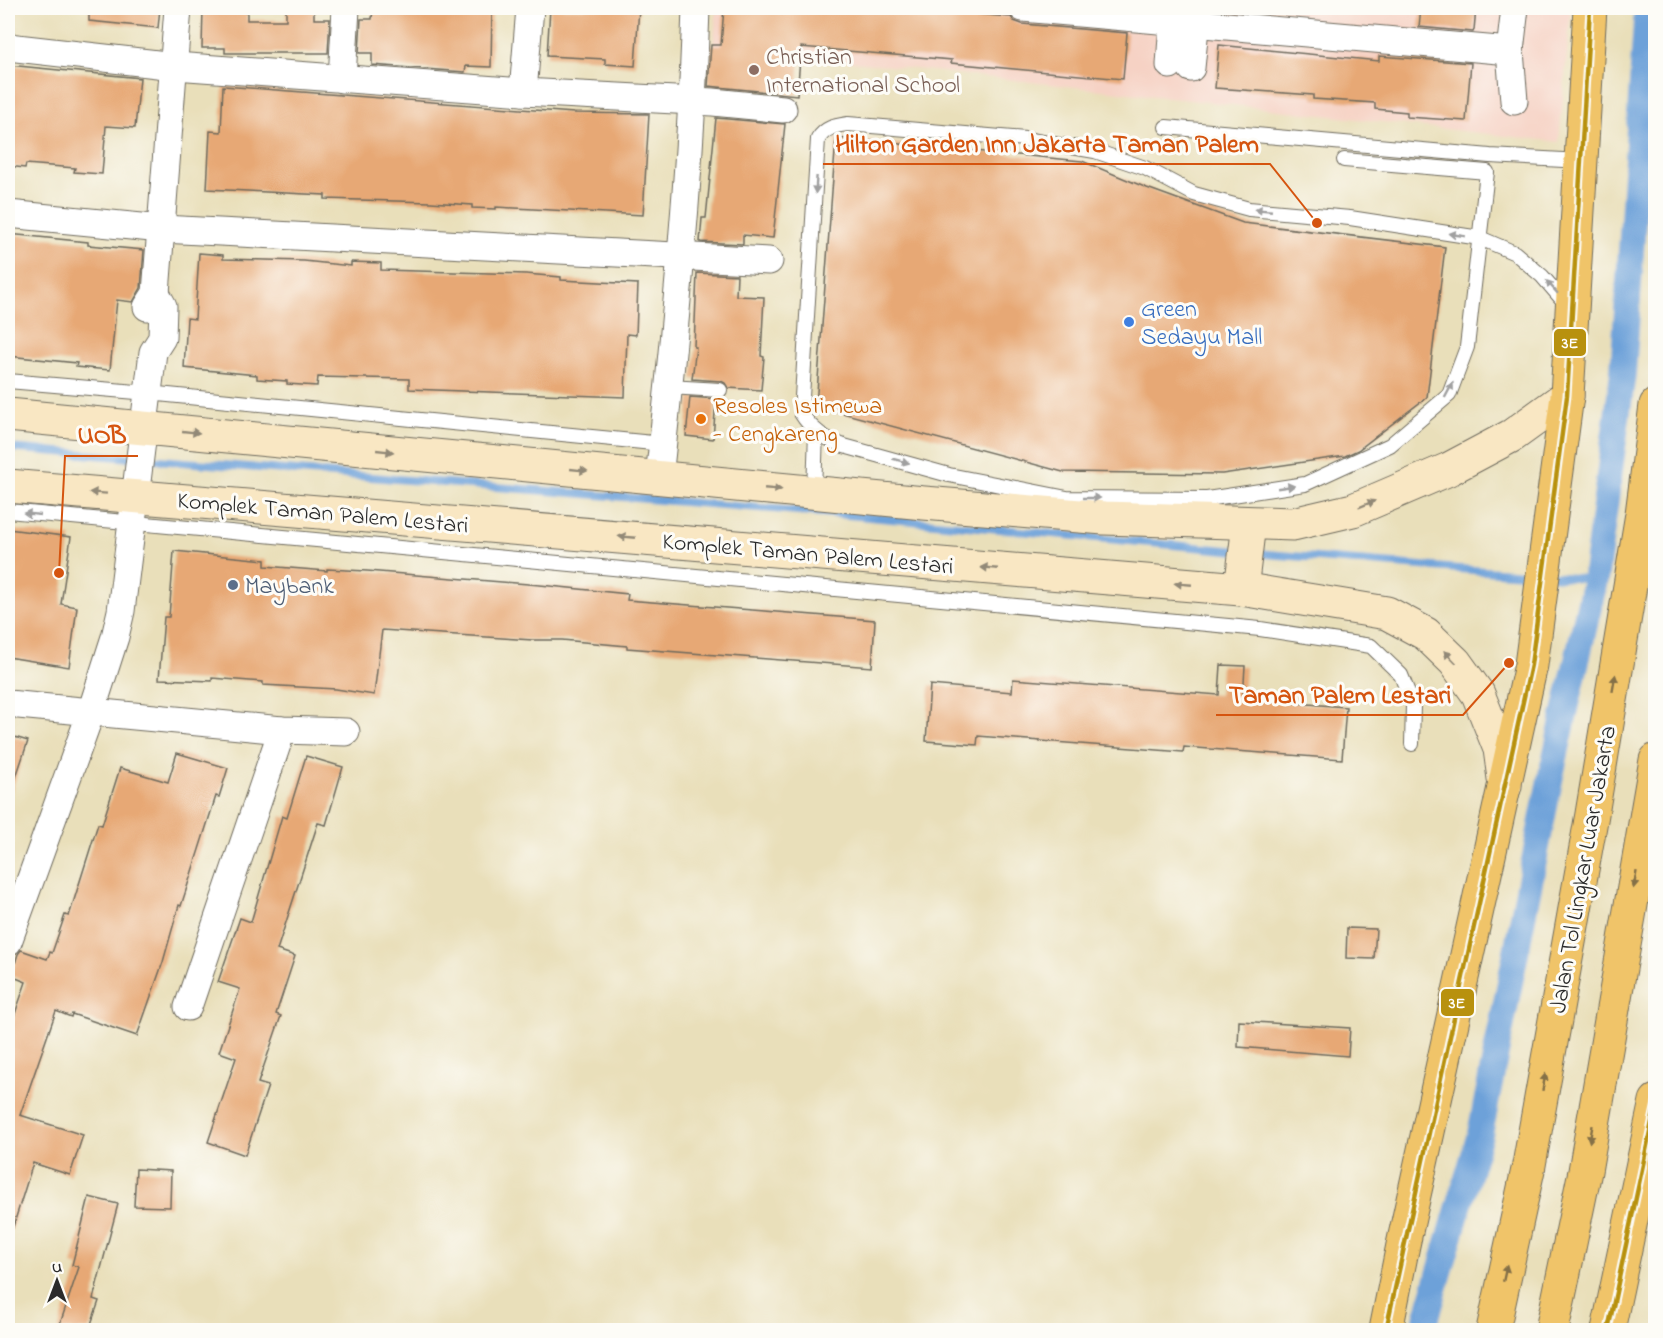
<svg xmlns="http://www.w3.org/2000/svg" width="1663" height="1338" font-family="'Indie Flower',sans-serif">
<rect width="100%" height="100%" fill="#fdfcf7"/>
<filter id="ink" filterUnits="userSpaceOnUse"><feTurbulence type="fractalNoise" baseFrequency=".0167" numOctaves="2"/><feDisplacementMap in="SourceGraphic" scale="12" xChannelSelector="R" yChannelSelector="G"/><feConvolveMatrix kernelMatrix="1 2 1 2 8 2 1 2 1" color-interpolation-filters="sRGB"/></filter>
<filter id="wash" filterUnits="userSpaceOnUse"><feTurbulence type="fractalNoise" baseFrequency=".008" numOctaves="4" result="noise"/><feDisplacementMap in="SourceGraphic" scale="24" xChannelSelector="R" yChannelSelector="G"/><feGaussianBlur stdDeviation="1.35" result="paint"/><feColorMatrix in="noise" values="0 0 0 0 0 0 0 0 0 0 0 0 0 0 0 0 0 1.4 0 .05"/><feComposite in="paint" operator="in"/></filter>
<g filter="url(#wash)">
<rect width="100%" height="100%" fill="#e9dfba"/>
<path fill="#f6d2c4" d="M717,8H1571L1559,142L713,46Z"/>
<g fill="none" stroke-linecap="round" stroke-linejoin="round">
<g stroke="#6da1d9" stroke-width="8">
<path d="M8,448L848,515L1238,551"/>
<path d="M1253,553L1537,575"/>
<path d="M1552,576L1595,580"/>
</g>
<path stroke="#6da1d9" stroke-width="26" d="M1423,1330L1480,1134L1551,775L1595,580L1623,373L1647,8"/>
</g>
<g id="blocks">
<g fill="#e7a875">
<path d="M89,8H160L158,28L89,21Z"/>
<path d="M203,8H247V20H286V8H314V19H330L328,53H225V48H202Z"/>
<path d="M373,8H492L491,67L466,66L465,72L372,65V53H359L361,19H372Z"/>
<path d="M550,8H639L635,66L605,64V59L547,56Z"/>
<path d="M724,8H901L1011,17L1014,21L1022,24L1127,33L1123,79L951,63L952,60L801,47L797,95L708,86L711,45H721Z"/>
<path d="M1421,8H1476L1474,30L1473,32L1419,27Z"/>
<path d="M1219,45L1379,61V56L1471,63L1466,121L1407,117V112L1375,109V103L1313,99V95L1215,88Z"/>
<path d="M8,65L140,78L135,128L106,126L102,174L74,172L75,168L26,164L25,168L8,166Z"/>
<path d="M223,86L574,113L649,114L643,215L496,207V209L472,208V205L431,202L325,199V195L207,189L210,131L221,132Z"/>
<path d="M716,118L785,124L773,238L743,235V244L700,242L702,218H706Z"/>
<path d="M836,138L1082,161L1147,188L1243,223L1445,247L1427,397L1358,450L1345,456L1222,474L1063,472L816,406Z"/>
<path d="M8,234L88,242V245L144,250L141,288L133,302L117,300L110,370L76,367L77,363L8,356Z"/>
<path d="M199,253L223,255V259L304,261L351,266V262L381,263V270L526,274L561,277V280L638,284L636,335L627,334L625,397L409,389V379L318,377L317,386L287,384V381L257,379V375L184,368L187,318L195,319Z"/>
<path d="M697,273L737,275L736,296L764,297L761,356L764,357L761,390L728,388L725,383L721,381L692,379L696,347H694Z"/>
<path d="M690,397L716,399L713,439L686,436Z"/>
<path d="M8,529L71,537L61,604L77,607L69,667L8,657Z"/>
<path d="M174,551L265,560V566L327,571V569L367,571L540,585L628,594L627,600L875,620L872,667L627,648V646L562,640H533L382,630L374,695L336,689L263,685V682L212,678V681L159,679L164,617H169Z"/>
<path d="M1221,665L1245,666L1243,699L1346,707L1342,759L1184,747L1183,752L978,736L977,745L926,741L930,685L1012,692L1013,679L1219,695Z"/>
<path d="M8,735L28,741L11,792H8Z"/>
<path d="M177,753L228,768L219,797L216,796L181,906L179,905L163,962L137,1036L72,1014L71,1017L56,1011L20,1115L83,1135L70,1175L33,1163L12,1230L8,1229V1034L26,982L11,976L18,954L21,950L47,959L50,952L52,953L65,915L69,916L98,824L102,825L120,768L168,782Z"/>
<path d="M306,756L343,767L326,825L318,823L277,950L295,956L276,1014L281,1016L258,1083L268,1086L245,1155L208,1142L236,1058L219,1052L240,989L218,982L240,918L251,922L282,816L287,818Z"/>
<path d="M1347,928L1376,929L1374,959L1346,958Z"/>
<path d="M1239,1021L1350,1028L1348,1056L1238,1047Z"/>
<path d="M136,1169L171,1171L170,1207L134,1206Z"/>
<path d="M89,1197L118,1204L93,1299L99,1301L89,1330H58L79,1267L72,1265Z"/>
</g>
</g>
</g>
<g filter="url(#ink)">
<use href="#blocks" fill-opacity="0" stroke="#6e6a5d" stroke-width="1.5"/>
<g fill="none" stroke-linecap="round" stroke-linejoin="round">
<defs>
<g id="lane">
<path d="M1166,127L1490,156L1582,161"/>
<path d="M1344,160L1487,172L1467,347L1449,395L1390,445L1305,484L1207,499L1067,498L949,475L844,446C826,439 812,431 801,413L818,139C826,127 835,126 848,124L1025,139L1095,151L1145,168L1194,194L1249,209L1350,218L1480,238L1515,253L1542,276L1567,305"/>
<path d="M8,381L148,393L663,444"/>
<path d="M669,387L720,390"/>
<path d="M814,492L816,431"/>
<path d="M8,511L1260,629L1371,646L1401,675L1413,705L1412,744"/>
</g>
<g id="street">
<path d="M1023,8L1510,51"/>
<path d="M8,47L175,66L523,92L713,102L783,109"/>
<path d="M1170,65L1174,8"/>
<path d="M1191,68L1197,8"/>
<path d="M342,79L346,8"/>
<path d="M523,92L530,8"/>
<path d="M1514,101L1510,51L1515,8"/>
<path d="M8,214L162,229L769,261"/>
<path d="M147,307L156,293L178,8"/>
<path d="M659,478C676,321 691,166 696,8"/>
<path d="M8,704L282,730L346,732"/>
<path d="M8,942L91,712L115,637L121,611L153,352L162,338L163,306L156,293"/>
<path d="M188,1007L282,730"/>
</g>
<g id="secondary">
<path d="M8,415L924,503L1104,518L1293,524L1353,510L1449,469L1513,435L1567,396"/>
<path d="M8,486L1241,589L1387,613L1426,634L1455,662L1478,694L1500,749L1505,786"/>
<path d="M1241,589L1249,524"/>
</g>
<g id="primary">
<path d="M1386,1330L1403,1245L1531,665L1567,396L1590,8"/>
<path d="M1608,1330L1656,1101"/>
</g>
<g id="highway">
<path d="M1493,1330L1529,1165L1592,814L1642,514L1656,405"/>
<path d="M1552,1330L1585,1171L1656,760"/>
</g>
</defs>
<use href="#lane" stroke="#6e6a5d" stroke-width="16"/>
<use href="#street" stroke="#6e6a5d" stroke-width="29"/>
<use href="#secondary" stroke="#6e6a5d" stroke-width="35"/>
<use href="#primary" stroke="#6e6a5d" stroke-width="35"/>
<use href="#highway" stroke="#6e6a5d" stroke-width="35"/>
<use href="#lane" stroke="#fff" stroke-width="14"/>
<use href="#street" stroke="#fff" stroke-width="27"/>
<use href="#secondary" stroke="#f9e7c3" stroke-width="33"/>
<use href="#primary" stroke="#f0c469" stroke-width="33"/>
<use href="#highway" stroke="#f0c469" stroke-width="33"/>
<defs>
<g id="bus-1">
<path d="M1386,1330L1531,665L1567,396L1590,8"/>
<path d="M1608,1330L1656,1103"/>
</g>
</defs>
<use href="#bus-1" stroke="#fdfcf7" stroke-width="9"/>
<use href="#bus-1" stroke="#b8910e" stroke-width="4.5"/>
</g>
<defs><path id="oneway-solid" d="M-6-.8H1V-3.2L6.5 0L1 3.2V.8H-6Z" transform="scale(1.5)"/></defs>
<g fill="#a0a0a0">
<use href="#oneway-solid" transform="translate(816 185) rotate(94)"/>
<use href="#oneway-solid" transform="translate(1263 210) rotate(-175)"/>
<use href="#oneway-solid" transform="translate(1457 235) rotate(-171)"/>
<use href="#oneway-solid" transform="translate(1552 287) rotate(-131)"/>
<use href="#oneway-solid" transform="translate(1449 390) rotate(-62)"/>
<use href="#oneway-solid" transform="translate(901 461) rotate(15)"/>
<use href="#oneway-solid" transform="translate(1286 487) rotate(-8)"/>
<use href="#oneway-solid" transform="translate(1092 498)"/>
<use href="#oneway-solid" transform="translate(32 514) rotate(-174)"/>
</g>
<g fill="#928977">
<use href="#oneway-solid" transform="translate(191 432) rotate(6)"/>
<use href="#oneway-solid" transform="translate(385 451) rotate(6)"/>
<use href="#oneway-solid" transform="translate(579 470) rotate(6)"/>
<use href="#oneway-solid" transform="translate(773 489) rotate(5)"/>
<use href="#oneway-solid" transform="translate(98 493) rotate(-176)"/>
<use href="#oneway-solid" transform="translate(1367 504) rotate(-23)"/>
<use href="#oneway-solid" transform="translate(627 537) rotate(-175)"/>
<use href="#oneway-solid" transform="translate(989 568) rotate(-175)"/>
<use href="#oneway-solid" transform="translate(1183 584) rotate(-175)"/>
<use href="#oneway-solid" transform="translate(1450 657) rotate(-134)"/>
</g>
<g fill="#847047">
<use href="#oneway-solid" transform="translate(1614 683) rotate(-80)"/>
<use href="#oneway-solid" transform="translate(1635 880) rotate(100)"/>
<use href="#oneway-solid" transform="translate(1544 1082) rotate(-80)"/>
<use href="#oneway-solid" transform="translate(1591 1134) rotate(100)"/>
<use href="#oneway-solid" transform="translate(1505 1273) rotate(-78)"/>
</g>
</g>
<circle fill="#8d6e63" stroke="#fdfcf7" stroke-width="2" cx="754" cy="70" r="6"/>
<circle fill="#3f7fe0" stroke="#fdfcf7" stroke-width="2" cx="1129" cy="322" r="6"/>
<circle fill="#e8710a" stroke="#fdfcf7" stroke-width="2" cx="701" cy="419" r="6"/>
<circle fill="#5c6f8a" stroke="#fdfcf7" stroke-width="2" cx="233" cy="585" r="6"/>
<g text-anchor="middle" stroke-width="6" stroke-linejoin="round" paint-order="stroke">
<g font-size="24" fill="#785e54" stroke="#fdfcf7" text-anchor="start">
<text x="766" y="64">Christian<tspan x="766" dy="28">International School</tspan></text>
</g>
<g font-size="24" fill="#366cbe" stroke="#fdfcf7" text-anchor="start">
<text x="1141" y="316">Green<tspan x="1141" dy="28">Sedayu Mall</tspan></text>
</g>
<g font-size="24" fill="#c56008" stroke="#fdfcf7" text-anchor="start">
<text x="713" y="413">Resoles Istimewa<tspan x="713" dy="28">- Cengkareng</tspan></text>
</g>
<g font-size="24" fill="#2b2b2b" stroke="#fdfcf7">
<text transform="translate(323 512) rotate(5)" y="8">Komplek Taman Palem Lestari</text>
<text transform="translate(808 553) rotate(5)" y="8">Komplek Taman Palem Lestari</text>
<text transform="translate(1582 869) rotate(-80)" y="8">Jalan Tol Lingkar Luar Jakarta</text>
</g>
<g font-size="24" fill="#4e5e75" stroke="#fdfcf7" text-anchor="start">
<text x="245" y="593">Maybank</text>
</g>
</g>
<path fill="none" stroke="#d5540f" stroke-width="2" d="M1317 223L1270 164H823M59 573L65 456H138M1509 663L1463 715H1216"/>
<g fill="#d5540f" stroke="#fdfcf7" stroke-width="2">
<circle cx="1317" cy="223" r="6"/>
<circle cx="59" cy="573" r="6"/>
<circle cx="1509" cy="663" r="6"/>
</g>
<g font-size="26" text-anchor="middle" font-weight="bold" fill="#d5540f" stroke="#fdfcf7" stroke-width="6" stroke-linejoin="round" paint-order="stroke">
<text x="1047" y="152">Hilton Garden Inn Jakarta Taman Palem</text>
<text x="102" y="443">UOB</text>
<text x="1340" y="703">Taman Palem Lestari</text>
</g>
<g stroke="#fdfcf7" stroke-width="2">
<rect x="1553" y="328" width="34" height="29" rx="6" fill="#b8910e"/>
<rect x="1440" y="988" width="35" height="29" rx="6" fill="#b8910e"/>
</g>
<g font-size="16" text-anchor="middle" font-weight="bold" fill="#fff">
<text x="1570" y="348">3E</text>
<text x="1457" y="1008">3E</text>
</g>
<rect width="1663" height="1338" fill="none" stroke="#fdfcf7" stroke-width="30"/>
<g transform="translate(57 1281)" stroke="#fdfcf7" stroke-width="4.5" paint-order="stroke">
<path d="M0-4.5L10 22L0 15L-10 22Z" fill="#2b2b2b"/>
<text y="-9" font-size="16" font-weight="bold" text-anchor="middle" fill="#2b2b2b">U</text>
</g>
</svg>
